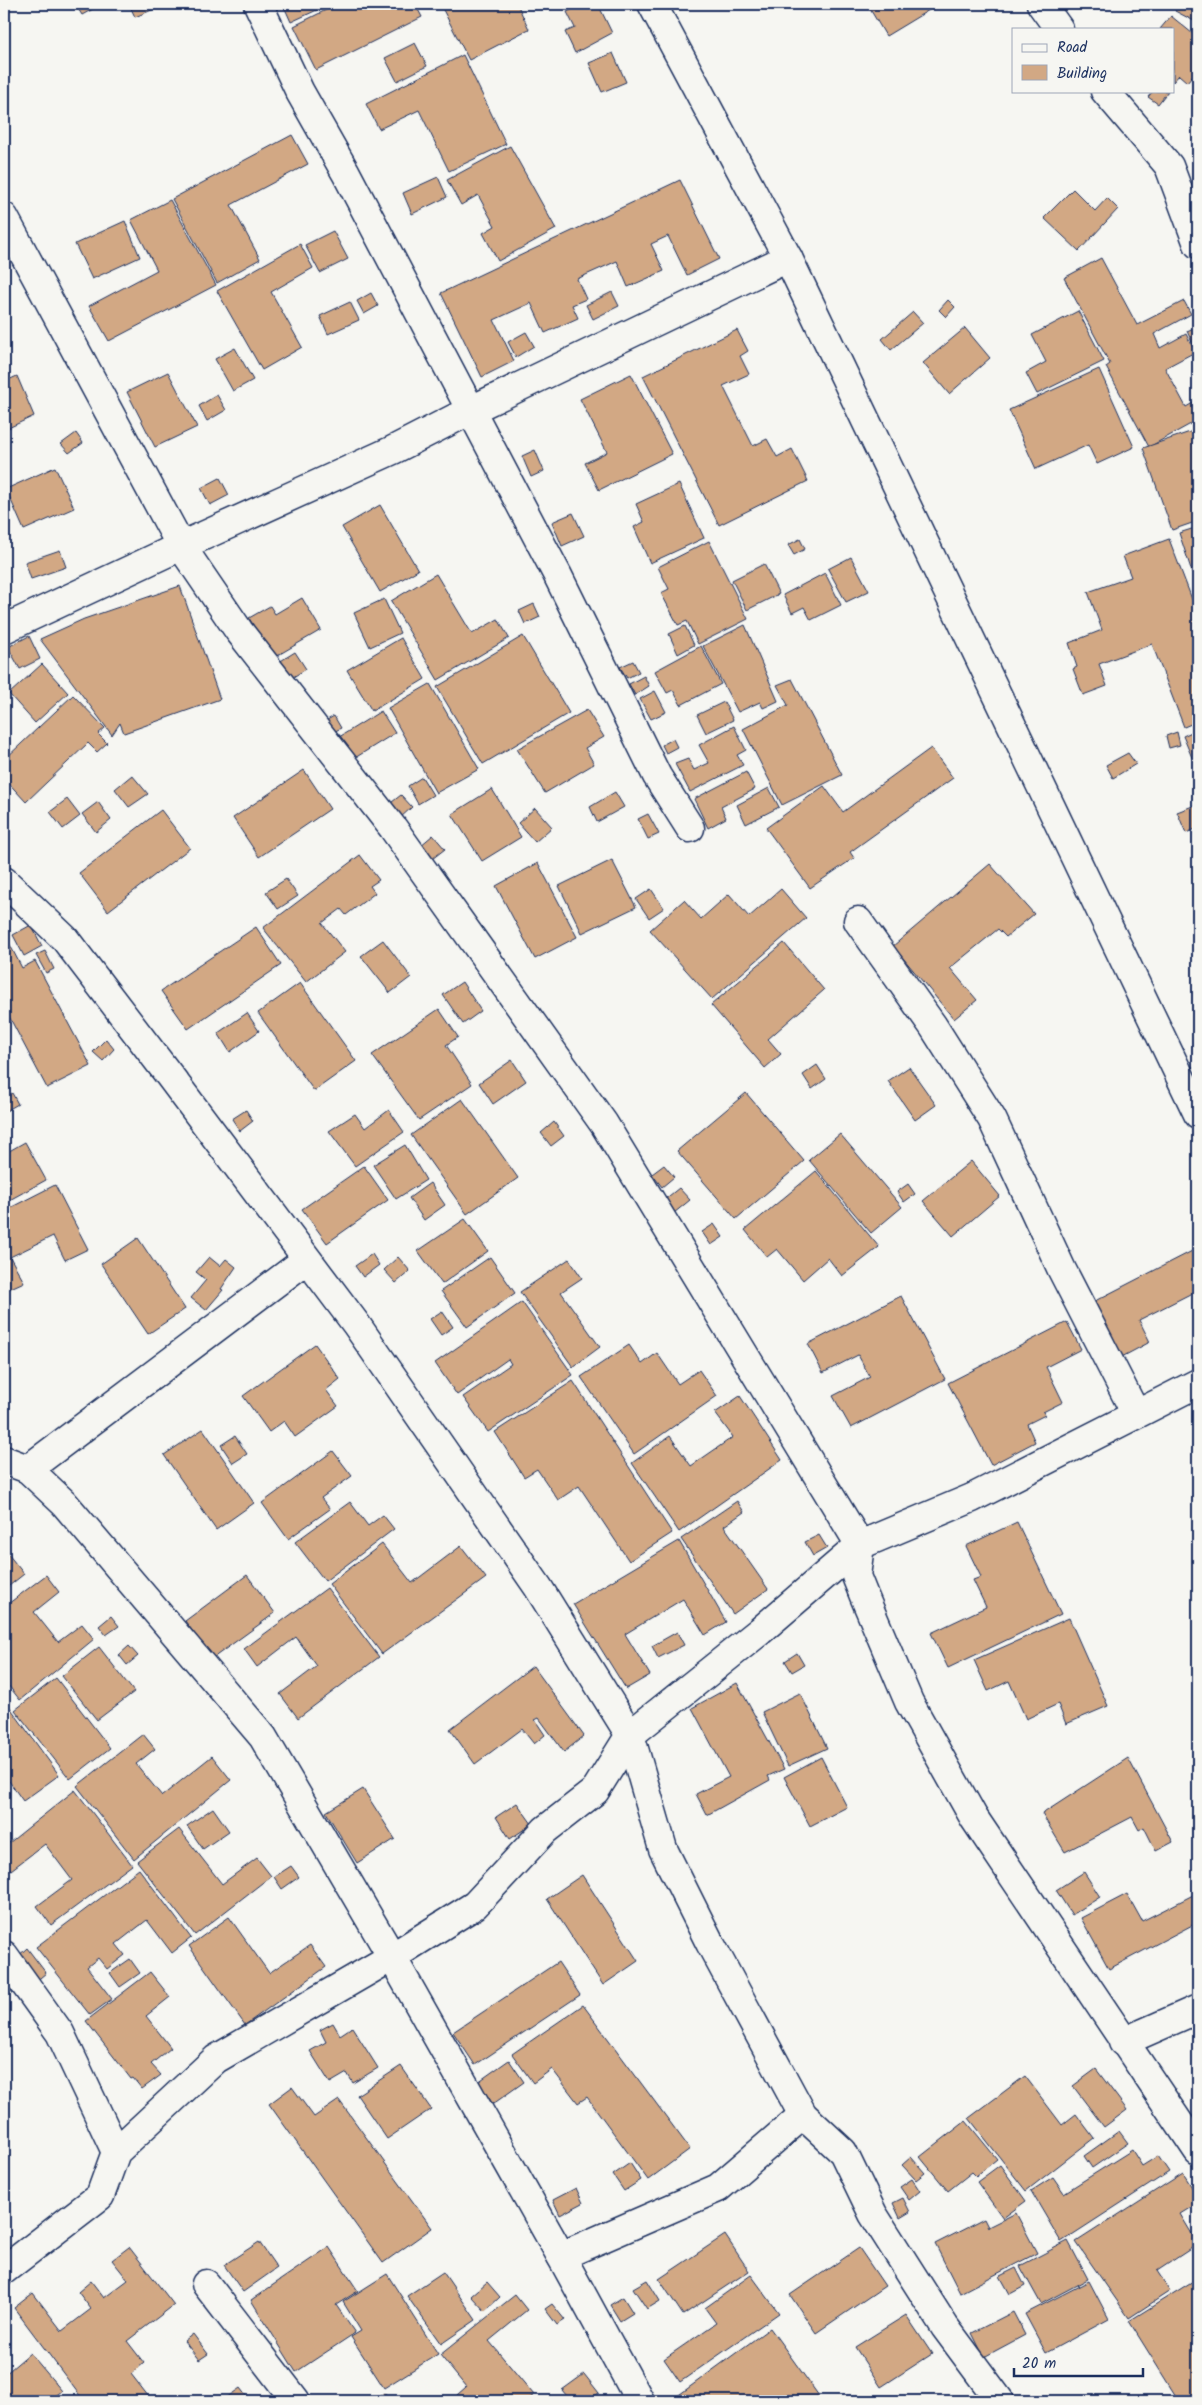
<svg xmlns="http://www.w3.org/2000/svg" width="1202" height="2405" font-family="Kalam,sans-serif">
<rect width="100%" height="100%" fill="#f6f6f2"/>
<filter id="ink" filterUnits="userSpaceOnUse"><feTurbulence type="fractalNoise" baseFrequency=".02" numOctaves="2"/><feDisplacementMap in="SourceGraphic" scale="10" xChannelSelector="R" yChannelSelector="G"/><feConvolveMatrix kernelMatrix="1 2 1 2 8 2 1 2 1" color-interpolation-filters="sRGB"/></filter>
<g filter="url(#ink)">
<g fill="#d2a884" stroke="#1b2f5e">
<path d="M75,4H102L82,15Z"/>
<path d="M129,4H158L159,7L135,17Z"/>
<path d="M283,4H330L291,22Z"/>
<path d="M338,4H415L422,17L316,70L294,26Z"/>
<path d="M440,4H523L518,6L529,29L469,60Z"/>
<path d="M583,4H598L612,33L575,53L565,32L575,28L567,12Z"/>
<path d="M867,4H939L886,36Z"/>
<path d="M1179,4H1198V23L1175,11Z"/>
<path d="M1171,16L1198,38V81L1192,76L1187,82L1179,75L1173,82V29H1160Z"/>
<path d="M415,43L427,66L397,81L385,58Z"/>
<path d="M613,53L626,82L602,92L589,63Z"/>
<path d="M463,55L506,144L449,171L419,110L379,129L366,104Z"/>
<path d="M1153,91H1168L1158,104L1148,97Z"/>
<path d="M292,135L308,164L231,205L260,259L217,283L172,199Z"/>
<path d="M510,146L556,229L498,261L483,233L495,226L478,195L461,205L447,180Z"/>
<path d="M438,177L447,197L412,214L403,193Z"/>
<path d="M680,180L719,259L687,275L668,236L651,244L664,271L628,287L617,261L577,279L586,299L572,305L578,318L545,333L531,303L494,320L514,361L482,377L441,293Z"/>
<path d="M1073,189L1095,211L1107,198L1118,209L1079,251L1044,218Z"/>
<path d="M170,200L216,285L109,341L89,306L157,270L131,220Z"/>
<path d="M125,221L140,257L92,279L75,244Z"/>
<path d="M333,231L348,259L320,273L305,245Z"/>
<path d="M300,244L313,268L271,292L302,347L262,370L217,291Z"/>
<path d="M1101,258L1137,325L1184,301L1191,314L1154,334L1160,348L1186,334L1195,352L1165,368L1186,407L1198,400V420L1149,447L1106,367L1110,364L1064,278Z"/>
<path d="M612,292L619,306L593,319L586,305Z"/>
<path d="M371,293L378,306L364,314L357,301Z"/>
<path d="M948,300L955,307L946,317L939,310Z"/>
<path d="M350,302L359,320L328,334L320,316Z"/>
<path d="M1078,311L1104,361L1037,394L1026,373L1046,362L1032,335Z"/>
<path d="M913,312L923,323L891,350L882,339Z"/>
<path d="M1198,326V348L1195,349L1187,331Z"/>
<path d="M965,328L990,358L949,394L923,363Z"/>
<path d="M737,330L748,351L740,356L749,374L723,386L753,446L767,439L777,457L792,449L808,481L719,525L643,376Z"/>
<path d="M526,332L534,346L516,357L508,342Z"/>
<path d="M235,348L253,380L233,391L215,359Z"/>
<path d="M1099,369L1134,447L1097,464L1088,445L1036,469L1009,410Z"/>
<path d="M168,372L197,427L155,447L127,392Z"/>
<path d="M631,374L672,454L599,490L585,463L607,452L580,399Z"/>
<path d="M17,376L34,416L4,430V382Z"/>
<path d="M217,395L226,410L207,421L199,406Z"/>
<path d="M1193,431L1198,445V521L1172,530L1143,448Z"/>
<path d="M76,433L83,443L69,453L61,444Z"/>
<path d="M535,450L544,471L531,477L522,456Z"/>
<path d="M55,467L74,508L24,530L6,489Z"/>
<path d="M220,478L229,495L210,505L201,488Z"/>
<path d="M679,484L704,538L650,563L634,527L644,522L636,504Z"/>
<path d="M380,505L418,570L380,592L342,527Z"/>
<path d="M573,513L584,536L562,546L552,522Z"/>
<path d="M1198,527V590L1179,533Z"/>
<path d="M800,539L805,549L794,555L788,545Z"/>
<path d="M1169,539L1198,615V721L1184,727L1152,644L1099,664L1107,686L1083,695L1073,669L1077,667L1069,643L1102,630L1088,592L1131,577L1123,556Z"/>
<path d="M709,541L748,619L698,644L687,621L678,625L661,593L669,589L658,567Z"/>
<path d="M60,550L66,567L31,579L25,562Z"/>
<path d="M851,557L869,591L846,602L828,569Z"/>
<path d="M764,564L779,594L747,610L732,580Z"/>
<path d="M825,573L841,605L811,620L804,607L792,613L783,595Z"/>
<path d="M436,574L472,634L498,619L509,638L438,680L391,601Z"/>
<path d="M180,586L220,699L124,733L120,723L112,735L40,639L84,619Z"/>
<path d="M302,598L321,630L273,658L249,618L270,606L275,614Z"/>
<path d="M384,599L400,633L370,647L354,613Z"/>
<path d="M534,604L540,617L525,624L519,611Z"/>
<path d="M745,625L778,701L763,708L760,702L738,712L703,646Z"/>
<path d="M685,626L694,645L678,654L669,634Z"/>
<path d="M29,636L40,659L20,669L8,647Z"/>
<path d="M523,636L569,713L483,764L437,687Z"/>
<path d="M401,638L425,679L372,711L347,670Z"/>
<path d="M701,646L721,684L681,705L673,690L667,693L655,671Z"/>
<path d="M295,652L306,669L290,679L279,662Z"/>
<path d="M633,661L639,672L627,678L620,667Z"/>
<path d="M42,664L68,693L35,723L9,694Z"/>
<path d="M644,676L649,686L635,695L629,684Z"/>
<path d="M792,679L842,775L782,805L743,729L788,705L777,685Z"/>
<path d="M430,684L479,769L436,793L388,708Z"/>
<path d="M655,691L666,712L651,719L640,699Z"/>
<path d="M73,695L105,728L98,734L107,743L97,752L88,743L26,802L4,778V760Z"/>
<path d="M724,702L733,720L706,733L697,715Z"/>
<path d="M587,710L604,737L585,748L594,764L545,793L517,749Z"/>
<path d="M381,711L395,733L350,761L336,739Z"/>
<path d="M334,716L341,728L328,735L322,723Z"/>
<path d="M734,726L746,750L737,755L743,765L690,792L675,764L688,759L694,770L709,763L699,745Z"/>
<path d="M1198,729V772L1183,736Z"/>
<path d="M1177,732L1180,745L1169,748L1166,736Z"/>
<path d="M673,739L677,747L666,753L662,745Z"/>
<path d="M931,748L953,778L850,852L854,858L810,888L766,828L824,786L843,812Z"/>
<path d="M1128,753L1136,764L1113,778L1106,765Z"/>
<path d="M304,770L330,809L259,857L233,818Z"/>
<path d="M746,772L755,789L721,807L726,818L708,828L694,799Z"/>
<path d="M132,775L148,794L129,807L115,789Z"/>
<path d="M422,777L433,795L418,804L408,786Z"/>
<path d="M769,788L779,807L746,824L737,805Z"/>
<path d="M492,789L521,837L482,861L452,814Z"/>
<path d="M615,792L624,807L597,822L590,807Z"/>
<path d="M401,795L412,807L399,819L387,806Z"/>
<path d="M67,799L80,816L63,829L50,812Z"/>
<path d="M98,802L111,820L96,832L82,814Z"/>
<path d="M1198,804V828L1186,833L1177,812Z"/>
<path d="M535,808L552,827L535,842L518,823Z"/>
<path d="M161,810L190,848L108,911L79,873Z"/>
<path d="M648,814L659,834L648,839L638,819Z"/>
<path d="M433,835L445,849L432,859L420,846Z"/>
<path d="M360,855L379,880L370,886L375,893L346,915L341,909L322,923L345,952L306,982L263,928Z"/>
<path d="M612,860L636,907L582,933L559,886Z"/>
<path d="M538,863L577,937L535,959L496,886Z"/>
<path d="M990,864L1034,914L1006,937L998,929L950,968L977,1000L954,1019L893,946Z"/>
<path d="M286,879L298,896L278,909L266,892Z"/>
<path d="M651,889L664,908L649,918L636,899Z"/>
<path d="M781,889L806,918L712,999L650,930L684,900L701,919L729,894L749,917Z"/>
<path d="M31,925L42,946L24,956L13,935Z"/>
<path d="M256,927L281,965L188,1029L161,991Z"/>
<path d="M383,940L411,977L390,993L361,956Z"/>
<path d="M9,943L22,968L35,961L91,1066L47,1088L4,1007V946Z"/>
<path d="M784,943L824,990L768,1039L781,1054L765,1068L711,1005Z"/>
<path d="M45,951L54,969L46,973L36,955Z"/>
<path d="M462,982L481,1011L463,1024L443,995Z"/>
<path d="M300,983L356,1061L314,1091L258,1013Z"/>
<path d="M439,1009L458,1037L446,1045L472,1084L419,1120L372,1055Z"/>
<path d="M247,1013L259,1031L230,1052L218,1033Z"/>
<path d="M106,1039L114,1049L103,1061L93,1052Z"/>
<path d="M512,1060L526,1081L493,1104L479,1083Z"/>
<path d="M817,1065L826,1079L812,1089L803,1075Z"/>
<path d="M909,1067L936,1105L915,1120L888,1081Z"/>
<path d="M12,1093L18,1104L4,1112V1097Z"/>
<path d="M746,1093L804,1161L736,1219L677,1151Z"/>
<path d="M462,1099L518,1178L467,1214L411,1135Z"/>
<path d="M246,1110L253,1121L240,1131L232,1119Z"/>
<path d="M389,1110L404,1132L355,1166L329,1131L355,1114L365,1128Z"/>
<path d="M554,1122L564,1136L551,1146L541,1133Z"/>
<path d="M840,1134L902,1207L871,1233L809,1160Z"/>
<path d="M25,1142L46,1180L4,1203V1154Z"/>
<path d="M405,1145L426,1180L396,1199L373,1165Z"/>
<path d="M971,1161L1000,1196L953,1236L923,1201Z"/>
<path d="M664,1165L674,1177L662,1187L652,1174Z"/>
<path d="M364,1166L388,1200L327,1243L302,1209Z"/>
<path d="M816,1171L879,1247L842,1276L828,1258L803,1280L777,1249L767,1257L745,1230Z"/>
<path d="M430,1183L445,1205L424,1220L409,1198Z"/>
<path d="M908,1184L915,1194L904,1202L897,1192Z"/>
<path d="M55,1185L88,1249L65,1260L53,1236L10,1257L24,1282L4,1291V1211Z"/>
<path d="M679,1188L690,1200L674,1213L664,1200Z"/>
<path d="M465,1219L488,1251L442,1284L418,1251Z"/>
<path d="M714,1224L723,1237L711,1245L702,1232Z"/>
<path d="M138,1238L185,1309L148,1334L101,1264Z"/>
<path d="M1198,1248V1299L1194,1292L1139,1320L1150,1342L1118,1359L1089,1304Z"/>
<path d="M372,1254L379,1265L363,1277L355,1266Z"/>
<path d="M209,1257L220,1266L226,1259L236,1267L221,1289L223,1290L206,1310L191,1298L206,1280L196,1272Z"/>
<path d="M398,1257L410,1271L396,1283L384,1270Z"/>
<path d="M490,1257L515,1293L467,1327L441,1291Z"/>
<path d="M569,1259L582,1278L561,1292L600,1347L573,1367L520,1292Z"/>
<path d="M901,1296L945,1379L851,1428L833,1396L870,1377L858,1355L823,1373L808,1344Z"/>
<path d="M4,1302L10,1314L4,1317Z"/>
<path d="M522,1302L573,1375L488,1432L463,1397L511,1364L508,1359L457,1395L435,1363Z"/>
<path d="M442,1311L453,1327L441,1335L430,1319Z"/>
<path d="M1067,1322L1081,1349L1046,1367L1063,1402L1043,1412L1045,1415L1027,1424L1035,1442L991,1465L948,1383Z"/>
<path d="M315,1344L340,1379L326,1390L338,1406L295,1437L284,1421L269,1432L243,1396Z"/>
<path d="M629,1345L642,1364L657,1353L678,1384L699,1370L717,1396L634,1454L581,1377Z"/>
<path d="M573,1381L672,1533L629,1561L579,1486L558,1500L537,1469L524,1477L495,1432Z"/>
<path d="M740,1396L782,1460L679,1532L632,1463L670,1436L691,1466L733,1437L715,1413Z"/>
<path d="M203,1429L254,1503L216,1530L164,1455Z"/>
<path d="M235,1436L247,1454L233,1463L221,1445Z"/>
<path d="M333,1451L352,1476L321,1498L330,1509L288,1539L262,1503Z"/>
<path d="M737,1501L744,1512L724,1526L768,1589L733,1614L681,1539Z"/>
<path d="M350,1502L368,1526L383,1515L394,1529L325,1581L295,1542Z"/>
<path d="M1017,1522L1061,1614L948,1668L931,1633L986,1607L973,1580L981,1577L966,1546Z"/>
<path d="M819,1535L827,1548L813,1556L805,1542Z"/>
<path d="M679,1541L726,1622L705,1635L683,1599L625,1634L650,1675L626,1689L573,1604Z"/>
<path d="M382,1544L412,1583L461,1546L486,1578L382,1654L329,1584Z"/>
<path d="M4,1549L24,1574L4,1590Z"/>
<path d="M46,1575L59,1592L34,1612L58,1642L82,1624L94,1639L20,1700L4,1680V1607Z"/>
<path d="M247,1575L275,1613L213,1658L185,1621Z"/>
<path d="M327,1588L379,1657L298,1718L280,1694L317,1666L296,1637L257,1667L244,1649Z"/>
<path d="M111,1616L119,1626L106,1635L99,1626Z"/>
<path d="M1069,1618L1108,1706L1066,1724L1058,1704L1026,1719L1009,1681L988,1691L974,1660Z"/>
<path d="M677,1632L684,1645L658,1658L652,1646Z"/>
<path d="M129,1646L138,1656L127,1665L119,1655Z"/>
<path d="M99,1647L134,1692L97,1720L62,1676Z"/>
<path d="M797,1653L804,1665L792,1672L785,1661Z"/>
<path d="M533,1666L584,1736L564,1752L539,1718L535,1720L545,1735L534,1744L522,1729L475,1764L450,1729Z"/>
<path d="M56,1678L110,1748L70,1779L15,1710Z"/>
<path d="M737,1683L784,1769L768,1776L770,1780L707,1815L696,1794L729,1777L692,1708Z"/>
<path d="M800,1693L827,1748L788,1766L762,1712Z"/>
<path d="M4,1694L10,1702L4,1707Z"/>
<path d="M9,1706L59,1775L23,1801L4,1774V1710Z"/>
<path d="M143,1734L155,1749L136,1764L162,1796L212,1756L231,1780L134,1859L77,1786Z"/>
<path d="M821,1757L847,1807L810,1826L784,1777Z"/>
<path d="M1128,1758L1173,1842L1156,1851L1144,1827L1139,1830L1132,1817L1065,1852L1042,1814Z"/>
<path d="M363,1789L395,1839L357,1863L326,1812Z"/>
<path d="M75,1790L132,1865L51,1925L37,1906L72,1880L45,1844L11,1870L4,1860V1847Z"/>
<path d="M517,1803L532,1824L510,1839L496,1817Z"/>
<path d="M213,1808L229,1831L203,1849L187,1826Z"/>
<path d="M179,1829L222,1884L257,1858L271,1876L195,1935L137,1861Z"/>
<path d="M291,1866L299,1877L282,1889L274,1877Z"/>
<path d="M139,1869L191,1938L172,1953L147,1920L116,1944L125,1955L107,1969L98,1958L87,1967L112,1999L90,2015L36,1947Z"/>
<path d="M1084,1872L1100,1897L1072,1915L1056,1890Z"/>
<path d="M582,1875L638,1961L603,1985L547,1899Z"/>
<path d="M1197,1893L1198,1922L1109,1969L1081,1918L1127,1894L1142,1921Z"/>
<path d="M229,1917L269,1973L310,1945L326,1967L245,2025L189,1946Z"/>
<path d="M27,1948L46,1973L34,1983L15,1959Z"/>
<path d="M130,1959L140,1973L120,1987L110,1973Z"/>
<path d="M558,1962L580,1995L475,2065L453,2032Z"/>
<path d="M150,1972L170,1997L146,2016L171,2048L151,2064L161,2075L142,2089L133,2078L131,2079L86,2021Z"/>
<path d="M583,2005L690,2149L648,2180L587,2097L578,2103L552,2069L533,2083L512,2054Z"/>
<path d="M333,2023L340,2035L352,2027L378,2068L353,2083L347,2073L330,2083L310,2051L326,2042L320,2030Z"/>
<path d="M509,2060L524,2082L493,2104L478,2082Z"/>
<path d="M401,2066L431,2109L387,2139L357,2095Z"/>
<path d="M1096,2069L1127,2110L1104,2127L1073,2086Z"/>
<path d="M1025,2076L1062,2125L1076,2114L1094,2138L1026,2191L969,2118Z"/>
<path d="M292,2087L314,2117L339,2100L432,2228L383,2263L269,2104Z"/>
<path d="M966,2121L997,2159L976,2176L972,2172L948,2191L920,2157Z"/>
<path d="M1119,2131L1128,2143L1092,2168L1084,2156Z"/>
<path d="M1132,2150L1142,2166L1158,2156L1169,2172L1061,2242L1031,2191L1053,2177L1064,2193Z"/>
<path d="M911,2157L925,2173L916,2180L902,2165Z"/>
<path d="M630,2163L641,2180L624,2191L613,2175Z"/>
<path d="M1000,2165L1026,2201L1003,2218L977,2182Z"/>
<path d="M1183,2173L1198,2197V2203L1180,2214L1198,2244L1157,2271L1170,2291L1129,2318L1076,2242Z"/>
<path d="M912,2179L920,2191L909,2200L900,2187Z"/>
<path d="M576,2188L583,2203L560,2215L553,2200Z"/>
<path d="M903,2198L910,2212L900,2218L893,2203Z"/>
<path d="M1016,2213L1037,2253L960,2293L935,2244L984,2219L988,2227Z"/>
<path d="M725,2235L749,2271L683,2315L659,2279Z"/>
<path d="M1068,2241L1088,2279L1041,2304L1020,2266Z"/>
<path d="M259,2242L277,2268L243,2292L224,2265Z"/>
<path d="M129,2247L174,2305L127,2341L144,2363L131,2374L152,2401H84L14,2308L33,2293L62,2331L91,2309L78,2292L91,2281L104,2298L128,2280L112,2260Z"/>
<path d="M329,2247L358,2291L336,2305L355,2333L296,2372L251,2300Z"/>
<path d="M859,2248L885,2286L816,2333L790,2295Z"/>
<path d="M1016,2268L1025,2286L1010,2294L1000,2276Z"/>
<path d="M443,2272L476,2320L441,2344L407,2296Z"/>
<path d="M387,2274L438,2354L384,2388L351,2337L361,2331L343,2302Z"/>
<path d="M751,2275L779,2313L680,2382L664,2359L716,2323L705,2308Z"/>
<path d="M1198,2278V2401H1179L1129,2321Z"/>
<path d="M647,2280L660,2301L647,2309L633,2288Z"/>
<path d="M1089,2281L1109,2319L1046,2353L1025,2314Z"/>
<path d="M487,2282L500,2297L485,2311L471,2296Z"/>
<path d="M515,2295L527,2310L489,2341L534,2395L526,2401H462L457,2395L466,2387L440,2355Z"/>
<path d="M623,2297L633,2313L620,2321L610,2305Z"/>
<path d="M552,2304L565,2320L557,2325L545,2309Z"/>
<path d="M1013,2312L1025,2335L984,2357L972,2333Z"/>
<path d="M906,2315L932,2354L881,2387L855,2347Z"/>
<path d="M770,2328L819,2396L812,2401L672,2400Z"/>
<path d="M193,2334L208,2354L199,2360L184,2341Z"/>
<path d="M30,2353L62,2391L49,2401H4V2375Z"/>
<path d="M584,2374L599,2393L587,2401H571L562,2390Z"/>
<path d="M240,2388L250,2401H222Z"/>
<path d="M384,2393L390,2401H373Z"/>
</g>
<g fill="none" stroke-linecap="round" stroke-linejoin="round">
<defs>
<g id="minor">
<path d="M258,4L300,92L346,173L557,574L657,776L690,828"/>
<path d="M652,4L788,258L1198,1114"/>
<path d="M1041,4L1059,29"/>
<path d="M1105,91L1169,166L1198,244"/>
<path d="M4,217L181,546L239,631L393,828L604,1124L860,1545L856,1576L864,1596L909,1702L974,1818L1198,2151"/>
<path d="M4,629L181,546L393,450L471,410L788,258"/>
<path d="M4,881L65,939L169,1075L356,1324L538,1587L630,1735L663,1849L710,1943L803,2115L843,2152L873,2214L945,2327L1000,2401"/>
<path d="M858,921L933,1026L992,1119L1062,1270L1136,1414"/>
<path d="M4,1460L28,1469L64,1503L263,1737L392,1957L561,2256L640,2401"/>
<path d="M28,1469L306,1260"/>
<path d="M4,1955L60,2033L116,2152"/>
<path d="M1123,2042L1198,2009"/>
<path d="M561,2256L718,2188L803,2115"/>
<path d="M4,2270L100,2196L116,2152L216,2059L392,1957L475,1905L545,1830L595,1791L630,1735L760,1631L860,1545L972,1498L1198,1383"/>
<path d="M206,2284L296,2401"/>
</g>
</defs>
<use href="#minor" stroke="#1b2f5e" stroke-width="31"/>
<use href="#minor" stroke="#f6f6f2" stroke-width="28"/>
</g>
</g>
<rect width="1202" height="2405" fill="none" stroke="#f6f6f2" stroke-width="20"/>
<rect x="10" y="10" width="1182" height="2385" fill="none" stroke="#1b2f5e" stroke-width="2" filter="url(#ink)"/>
<rect x="1012" y="28" width="162" height="65" fill="#f6f6f2" stroke="#9ea6b7"/>
<rect x="1022" y="44" width="25" height="8" fill="#f6f6f2" stroke="#9ea6b7"/>
<text x="1057" y="52" font-size="15" fill="#1b2f5e">Road</text>
<rect x="1022" y="65" width="25" height="15" fill="#d2a884" stroke="#9ea6b7"/>
<text x="1057" y="78" font-size="15" fill="#1b2f5e">Building</text>
<path d="M1014 2368v8h129v-8" fill="none" stroke="#1b2f5e" stroke-width="2.5"/>
<text x="1022" y="2368" font-size="15" fill="#1b2f5e" stroke="#f6f6f2" stroke-width="4" paint-order="stroke">20 m</text>
</svg>
